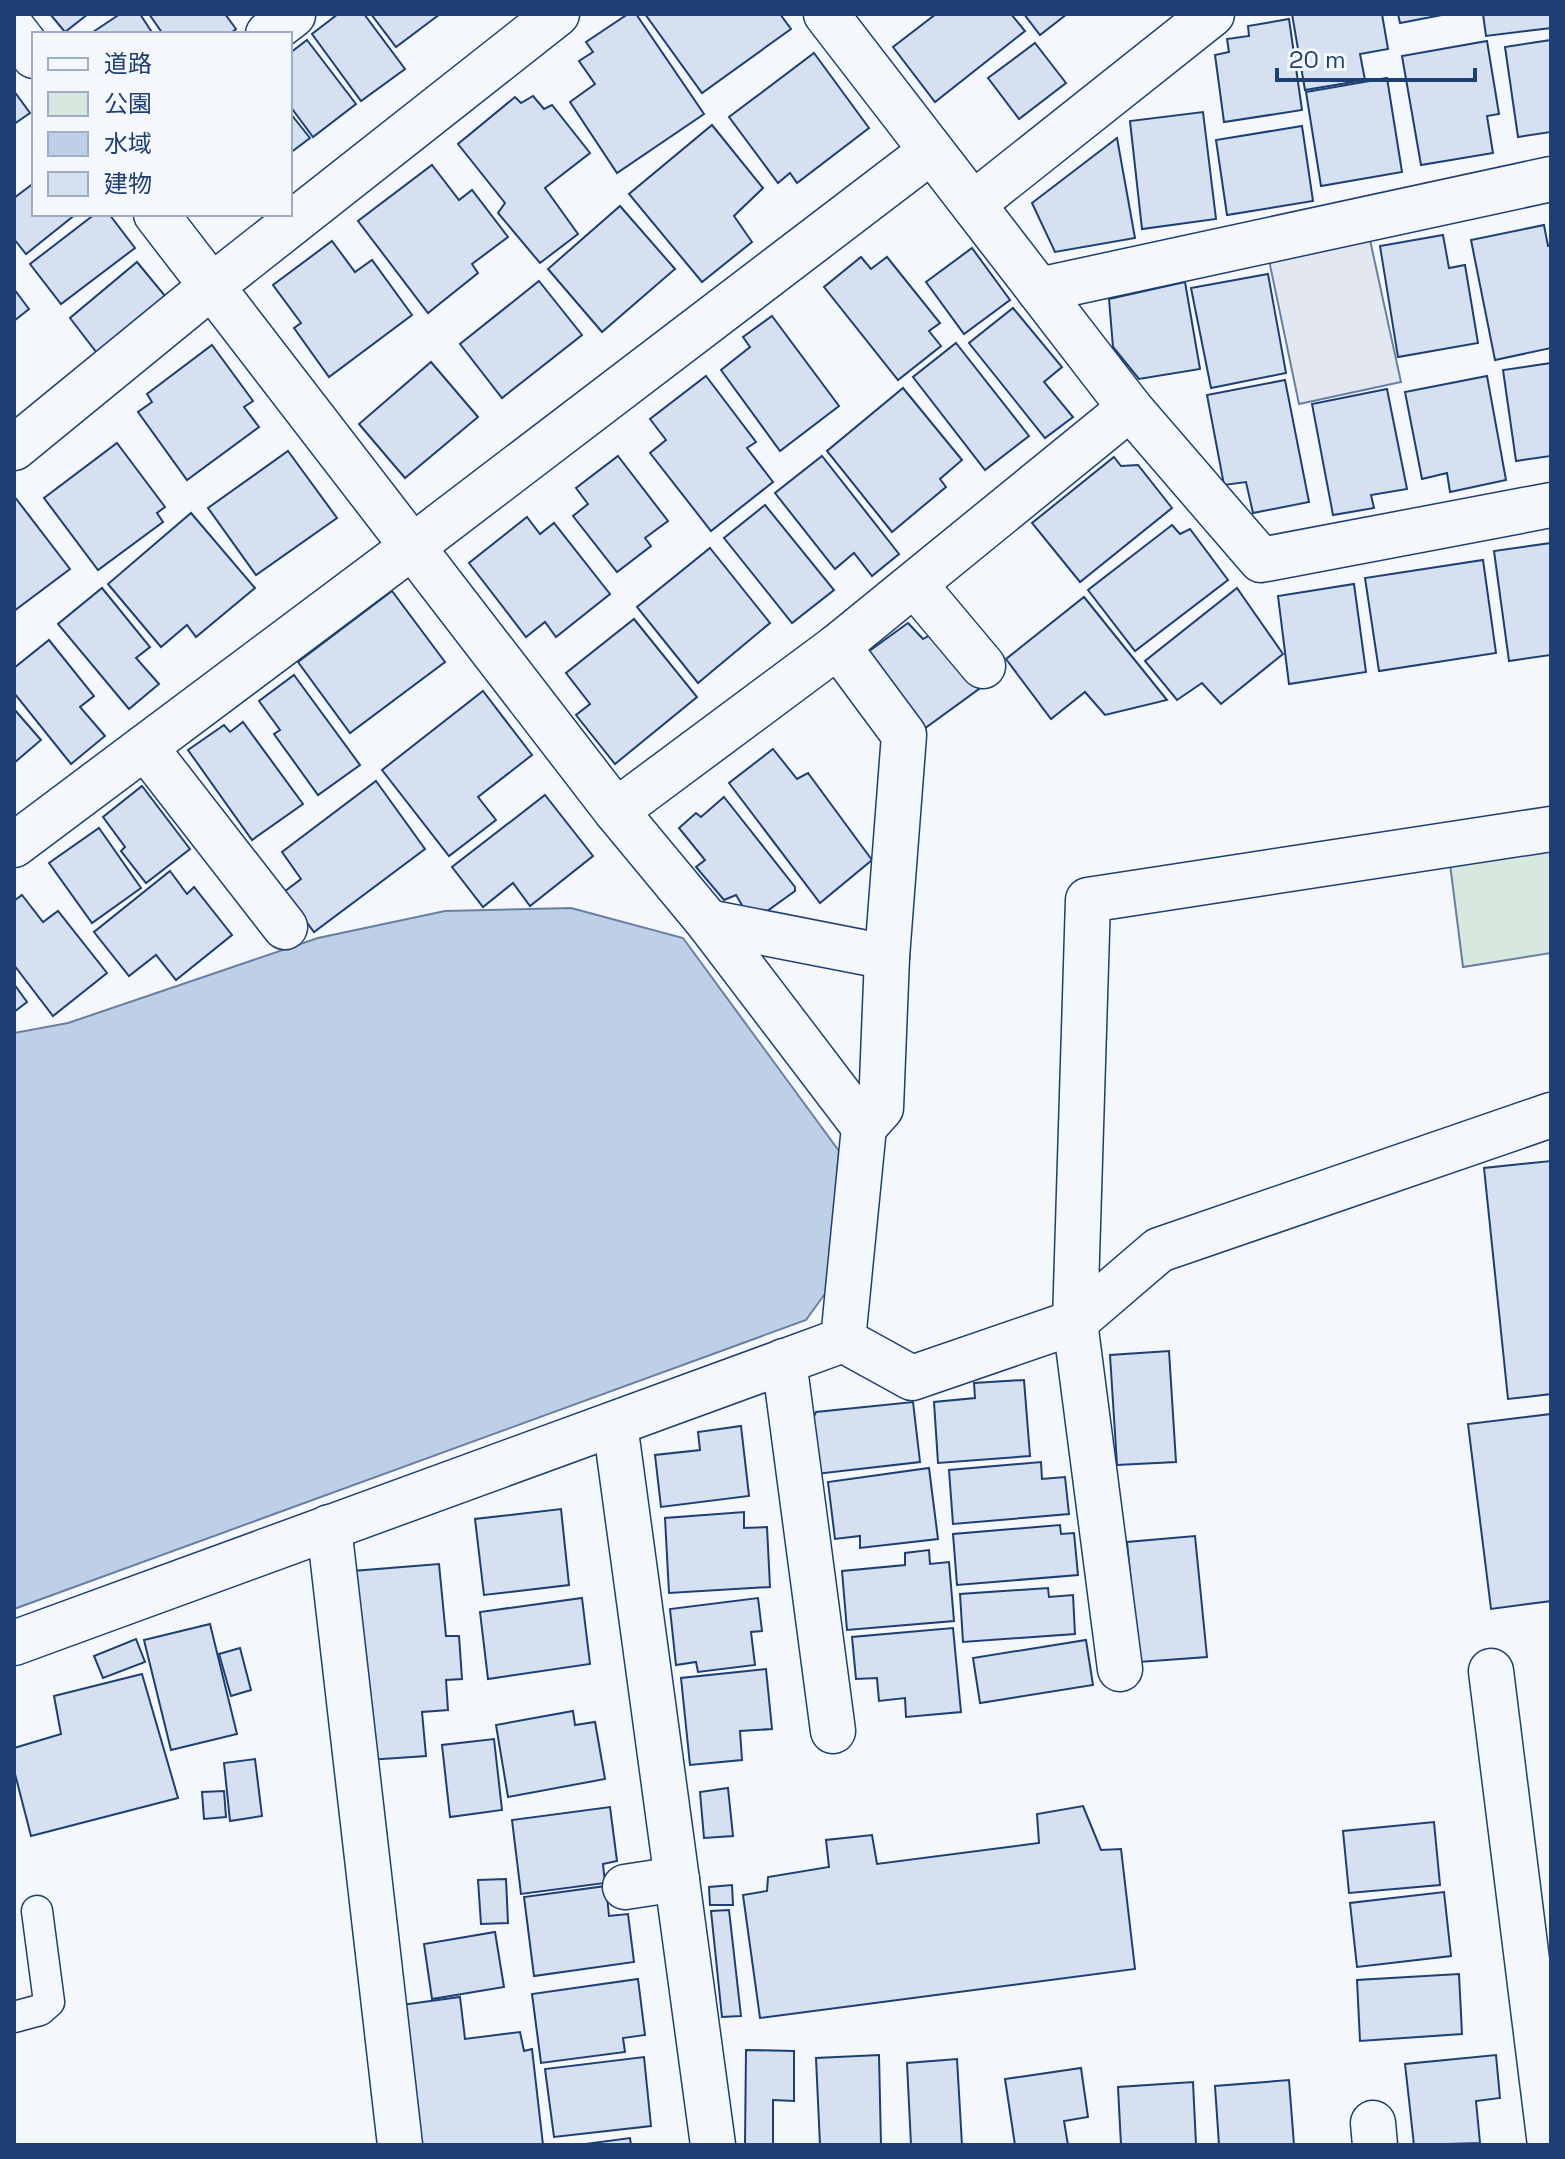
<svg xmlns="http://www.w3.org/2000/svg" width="1565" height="2159" font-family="'Space Grotesk','Noto Sans JP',sans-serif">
<rect width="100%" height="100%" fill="#f4f7fb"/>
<path fill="#d7e8df" stroke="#687fa3" stroke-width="2" d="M1551,848V953L1463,967L1450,864Z"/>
<path fill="#e3e8f0" stroke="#687fa3" stroke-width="2" d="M1370,240L1401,382L1299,404L1269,260Z"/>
<path fill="#bed0e5" stroke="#687fa3" stroke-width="2" d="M571,908L683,938L839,1151L827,1291L806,1320L14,1609V1033L68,1023L318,938L445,911Z"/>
<g fill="#d5e0f0" stroke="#1d3f73" stroke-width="2">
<path d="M50,14H88L65,32Z"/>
<path d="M120,14H140L153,34H94L93,32Z"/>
<path d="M149,14H225L236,29L230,34H163Z"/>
<path d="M338,14H364L405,69L361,101L312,34Z"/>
<path d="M371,14H440L396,47Z"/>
<path d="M628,14H636L704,114L617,173L570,102L595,84L579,61L593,52L586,42Z"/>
<path d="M645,14H780L791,29L702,93Z"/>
<path d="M936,14H1011L1025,31L935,102L893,47Z"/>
<path d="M1024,14H1067L1040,35Z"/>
<path d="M1292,14H1382L1388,49L1360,54L1365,80L1305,90Z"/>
<path d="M1398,14H1447L1400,23Z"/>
<path d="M1483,14H1551V28L1486,36Z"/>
<path d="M1289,19L1302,110L1224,122L1215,55L1229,52L1227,39L1249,36L1248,26Z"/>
<path d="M307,40L356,104L313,137L290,106V53Z"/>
<path d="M1551,40V132L1518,137L1505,47Z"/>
<path d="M1487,41L1499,114L1487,116L1493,153L1421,165L1402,56Z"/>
<path d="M1035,43L1066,83L1019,119L988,78Z"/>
<path d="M814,53L869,128L797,183L790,173L778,183L729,117Z"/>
<path d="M1387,78L1402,172L1321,186L1306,92Z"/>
<path d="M14,91L30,113L14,124Z"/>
<path d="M533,96L544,109L552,105L590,153L545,188L578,234L540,263L498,213L505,203L458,144L515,97L521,103Z"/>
<path d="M1203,112L1216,219L1142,229L1130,121Z"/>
<path d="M290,113L310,138L290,153Z"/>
<path d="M712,125L763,188L734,216L752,242L702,282L629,194Z"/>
<path d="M1302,126L1313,201L1227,215L1216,140Z"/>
<path d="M1117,138L1135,238L1055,252L1032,203Z"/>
<path d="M432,165L459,200L472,190L508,237L472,264L478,273L428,313L358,221Z"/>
<path d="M34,183V214H76L26,254L14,239V198Z"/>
<path d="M620,206L675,269L602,332L548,269Z"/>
<path d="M95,214H109L135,248L61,304L30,264Z"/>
<path d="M1544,225L1548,246L1551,245V348L1495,360L1471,240Z"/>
<path d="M1443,235L1449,268L1465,265L1478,343L1398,357L1380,246Z"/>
<path d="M332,241L355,272L372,260L412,315L329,377L294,328L301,323L273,285Z"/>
<path d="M972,248L1010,300L964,334L926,282Z"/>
<path d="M861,257L871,269L887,257L940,323L929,331L941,346L898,380L824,287Z"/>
<path d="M137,262L166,297L97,353L70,318Z"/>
<path d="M1268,274L1286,373L1211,388L1191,288Z"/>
<path d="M539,281L582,335L502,398L460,344Z"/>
<path d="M1185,282L1200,369L1139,379L1113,347L1109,299Z"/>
<path d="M14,289L29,309L14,321Z"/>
<path d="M1013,308L1062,367L1044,382L1073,417L1045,438L969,343Z"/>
<path d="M772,316L839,406L780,451L721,370L750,347L743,337Z"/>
<path d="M956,343L1029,436L985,470L913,377Z"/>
<path d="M212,345L253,401L244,407L259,427L187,480L138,412L152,402L147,394Z"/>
<path d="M431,362L478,417L405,478L359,424Z"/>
<path d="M1551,363V456L1516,461L1503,370Z"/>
<path d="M706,376L756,442L747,448L773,482L711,531L650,453L666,440L650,419Z"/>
<path d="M1487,376L1506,480L1450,492L1447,473L1422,479L1405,392Z"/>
<path d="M1285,380L1309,502L1253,513L1246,482L1224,485L1207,395Z"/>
<path d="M903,388L962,460L940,479L946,487L892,532L827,451Z"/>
<path d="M1387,389L1407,489L1371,495L1374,508L1333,515L1312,404Z"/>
<path d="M117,443L165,507L157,513L163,522L98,570L44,498Z"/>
<path d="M288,451L337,518L256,575L208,508Z"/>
<path d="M618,456L668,521L645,538L651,546L617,572L573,516L588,504L576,488Z"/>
<path d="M822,456L899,554L872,576L854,553L835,569L775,493Z"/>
<path d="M1114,457L1121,466L1138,465L1172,508L1080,582L1032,523Z"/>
<path d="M14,496L70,569L14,611Z"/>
<path d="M765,505L834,590L792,623L724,538Z"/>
<path d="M191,513L255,588L196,637L187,625L161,647L108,584Z"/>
<path d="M527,517L540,534L554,523L610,594L556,637L545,622L526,637L469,563Z"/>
<path d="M1172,525L1180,534L1190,529L1228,580L1135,651L1088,590Z"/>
<path d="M1551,543V655L1509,661L1494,551Z"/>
<path d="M710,548L770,623L698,683L637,607Z"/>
<path d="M1483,560L1496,653L1379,671L1365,578Z"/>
<path d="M1354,584L1366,672L1289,684L1278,596Z"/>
<path d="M102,588L150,647L136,658L159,684L129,709L58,624Z"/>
<path d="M1237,588L1283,654L1221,704L1202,683L1177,700L1145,661Z"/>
<path d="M392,591L445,662L350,733L298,662Z"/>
<path d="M1084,597L1167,700L1105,715L1085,692L1051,719L1006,659Z"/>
<path d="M634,619L697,697L615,764L576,715L590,704L566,673Z"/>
<path d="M908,623L923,639L937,631L983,686L917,734L861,657Z"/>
<path d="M49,640L94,696L80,707L105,736L71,764L14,693V668Z"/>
<path d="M294,675L360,765L318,795L274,734L280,730L259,701Z"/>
<path d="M483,691L532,755L478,797L496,820L449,856L382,770Z"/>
<path d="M14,709L41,740L14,763Z"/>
<path d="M243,722L303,804L252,840L188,750L224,725L230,732Z"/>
<path d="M773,749L797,779L808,773L872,860L820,903L729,783Z"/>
<path d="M376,781L425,849L314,932L284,892L301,879L282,852Z"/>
<path d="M142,786L190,849L146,883L121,851L125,847L103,817Z"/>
<path d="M545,795L593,856L530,906L513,883L483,907L452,867Z"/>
<path d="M724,797L795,887V891L752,922L736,895L724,900L696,867L705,860L679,828L696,813L701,817Z"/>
<path d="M99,828L141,888L92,923L49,863Z"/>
<path d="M170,871L187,894L194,887L232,935L176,980L156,955L129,976L94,932Z"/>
<path d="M22,895L43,922L58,911L107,973L53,1016L14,965V901Z"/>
<path d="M14,984L27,1002L14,1012Z"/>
<path d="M1551,1161V1394L1508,1399L1484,1168Z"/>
<path d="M1169,1351L1176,1462L1117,1465L1110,1355Z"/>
<path d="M1024,1380L1030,1456L938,1463L934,1402L975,1398L974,1383Z"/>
<path d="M913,1402L920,1462L816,1474L810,1425L816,1412Z"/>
<path d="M1551,1414V1601L1491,1609L1468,1424Z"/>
<path d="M741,1426L749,1496L661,1507L655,1455L700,1450L698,1432Z"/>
<path d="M1041,1462L1042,1479L1065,1477L1069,1514L953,1524L949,1470Z"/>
<path d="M929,1468L938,1539L860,1548V1536L835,1539L828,1482Z"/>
<path d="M561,1509L569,1585L484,1595L475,1519Z"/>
<path d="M744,1512V1528L767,1527L770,1587L669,1593L665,1518Z"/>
<path d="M1060,1525L1061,1534L1074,1533L1078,1575L957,1585L953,1534Z"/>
<path d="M1195,1536L1207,1657L1139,1662L1127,1542Z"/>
<path d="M929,1550L930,1564L949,1562L954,1621L847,1630L842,1571L905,1565V1553Z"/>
<path d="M439,1564L446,1636H459L462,1679L446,1680L448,1710L422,1712L426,1756L368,1760L353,1571Z"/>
<path d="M1048,1588L1049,1597L1073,1595L1075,1634L963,1642L960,1594Z"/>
<path d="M582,1598L590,1664L488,1679L480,1612Z"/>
<path d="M758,1598L762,1631L751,1632L755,1665L698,1672L696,1662L676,1665L670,1609Z"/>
<path d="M210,1624L237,1734L171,1750L144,1640Z"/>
<path d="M953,1628L961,1712L906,1717L905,1698L879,1701L877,1678L856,1679L852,1637Z"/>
<path d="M136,1639L145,1662L103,1678L94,1656Z"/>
<path d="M1086,1640L1093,1685L980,1703L973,1658Z"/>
<path d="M240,1648L251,1690L231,1696L219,1654Z"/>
<path d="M766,1669L772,1729L740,1731L742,1760L690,1765L681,1678Z"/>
<path d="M142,1674L178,1798L31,1836L14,1770V1748L61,1734L54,1696Z"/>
<path d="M573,1711L575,1725L595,1722L605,1779L508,1797L496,1725Z"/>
<path d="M494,1739L502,1810L450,1817L442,1745Z"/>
<path d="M255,1759L262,1816L230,1821L224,1763Z"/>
<path d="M728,1788L733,1836L704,1838L700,1792Z"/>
<path d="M224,1791L226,1817L204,1819L202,1792Z"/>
<path d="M1083,1806L1101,1850L1121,1849L1135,1969L760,2018L743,1895L767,1891L768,1877L829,1867L826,1840L872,1835L877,1864L1039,1843L1037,1814Z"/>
<path d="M610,1807L617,1861L603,1864L605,1883L521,1894L512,1820Z"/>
<path d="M1434,1822L1440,1885L1349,1893L1343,1831Z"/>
<path d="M506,1879L508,1923L481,1924L478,1880Z"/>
<path d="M732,1885L733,1905H710L709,1887Z"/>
<path d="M606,1886L609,1916L628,1914L634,1962L534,1976L524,1897Z"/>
<path d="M1444,1892L1451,1956L1357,1967L1350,1903Z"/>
<path d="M729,1910L741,2016L722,2017L711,1911Z"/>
<path d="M495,1932L504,1987L432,1999L424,1944Z"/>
<path d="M1459,1974L1462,2034L1360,2041L1357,1980Z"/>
<path d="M638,1979L645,2035L623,2038L625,2052L541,2063L532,1994Z"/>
<path d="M460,1997L465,2039L520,2032L524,2051L532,2049L543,2145H417L401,2005Z"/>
<path d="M746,2050L794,2051V2101L773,2100V2145H745Z"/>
<path d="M879,2055L881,2145H820L816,2058Z"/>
<path d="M1496,2055L1500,2098L1476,2101L1480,2143L1414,2145L1405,2064Z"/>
<path d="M644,2057L651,2126L554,2137L545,2069Z"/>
<path d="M957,2059L962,2145H911L907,2063Z"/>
<path d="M1081,2068L1088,2117L1064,2121L1068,2145H1015L1005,2079Z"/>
<path d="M1289,2080L1294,2145H1219L1215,2086Z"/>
<path d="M1193,2082L1196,2145H1121L1118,2087Z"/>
<path d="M630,2138L631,2145H578Z"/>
</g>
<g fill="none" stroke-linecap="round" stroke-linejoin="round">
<defs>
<path id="service" d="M14,2017L40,2010L49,2002L37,1911"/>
<g id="minor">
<path d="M826,14L1130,408L1261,560L1551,505"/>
<path d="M14,30L34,56"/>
<path d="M268,34L293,15"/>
<path d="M973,204L1212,14"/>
<path d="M1039,290L1551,179"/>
<path d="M14,448L212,286L557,14"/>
<path d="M915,585L983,666"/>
<path d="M838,646L904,735L887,957L881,1108L864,1127"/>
<path d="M145,747L285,927"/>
<path d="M616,811L838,646L1130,408"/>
<path d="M14,845L412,547L930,152"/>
<path d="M708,922L887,957"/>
<path d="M843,1340L912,1378L1075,1322L1159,1250L1551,1115"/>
<path d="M784,1361L833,1731"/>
<path d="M615,1424L713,2145"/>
<path d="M329,1527L400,2145"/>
<path d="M14,1643L843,1340L864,1127L708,922L616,811L156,214"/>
<path d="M1120,1669L1075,1322L1088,900L1551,829"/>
<path d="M1491,1671L1550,2145"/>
<path d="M625,1887L677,1879"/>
<path d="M1373,2123L1375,2145"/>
</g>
</defs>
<use href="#service" stroke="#1d3f73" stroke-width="33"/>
<use href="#minor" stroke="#1d3f73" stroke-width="47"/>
<use href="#service" stroke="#f4f7fb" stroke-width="30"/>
<use href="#minor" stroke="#f4f7fb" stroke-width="44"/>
</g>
<rect width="1565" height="2159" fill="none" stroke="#1d3f73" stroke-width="32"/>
<rect x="32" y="32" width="260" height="184" fill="#f4f7fb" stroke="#9eadc5" stroke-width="2"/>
<rect x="48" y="58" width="40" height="12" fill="#f4f7fb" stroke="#9eadc5" stroke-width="2"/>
<text x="104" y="72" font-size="24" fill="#1d3f73">道路</text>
<rect x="48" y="92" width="40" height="24" fill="#d7e8df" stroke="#9eadc5" stroke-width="2"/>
<text x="104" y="112" font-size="24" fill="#1d3f73">公園</text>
<rect x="48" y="132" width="40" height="24" fill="#bed0e5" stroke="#9eadc5" stroke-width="2"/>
<text x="104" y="152" font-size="24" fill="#1d3f73">水域</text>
<rect x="48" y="172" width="40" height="24" fill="#d5e0f0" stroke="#9eadc5" stroke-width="2"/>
<text x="104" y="192" font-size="24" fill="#1d3f73">建物</text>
<path d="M1277 68v12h198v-12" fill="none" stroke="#1d3f73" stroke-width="4"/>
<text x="1289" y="68" font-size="24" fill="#1d3f73" stroke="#f4f7fb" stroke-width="6" paint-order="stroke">20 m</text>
</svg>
